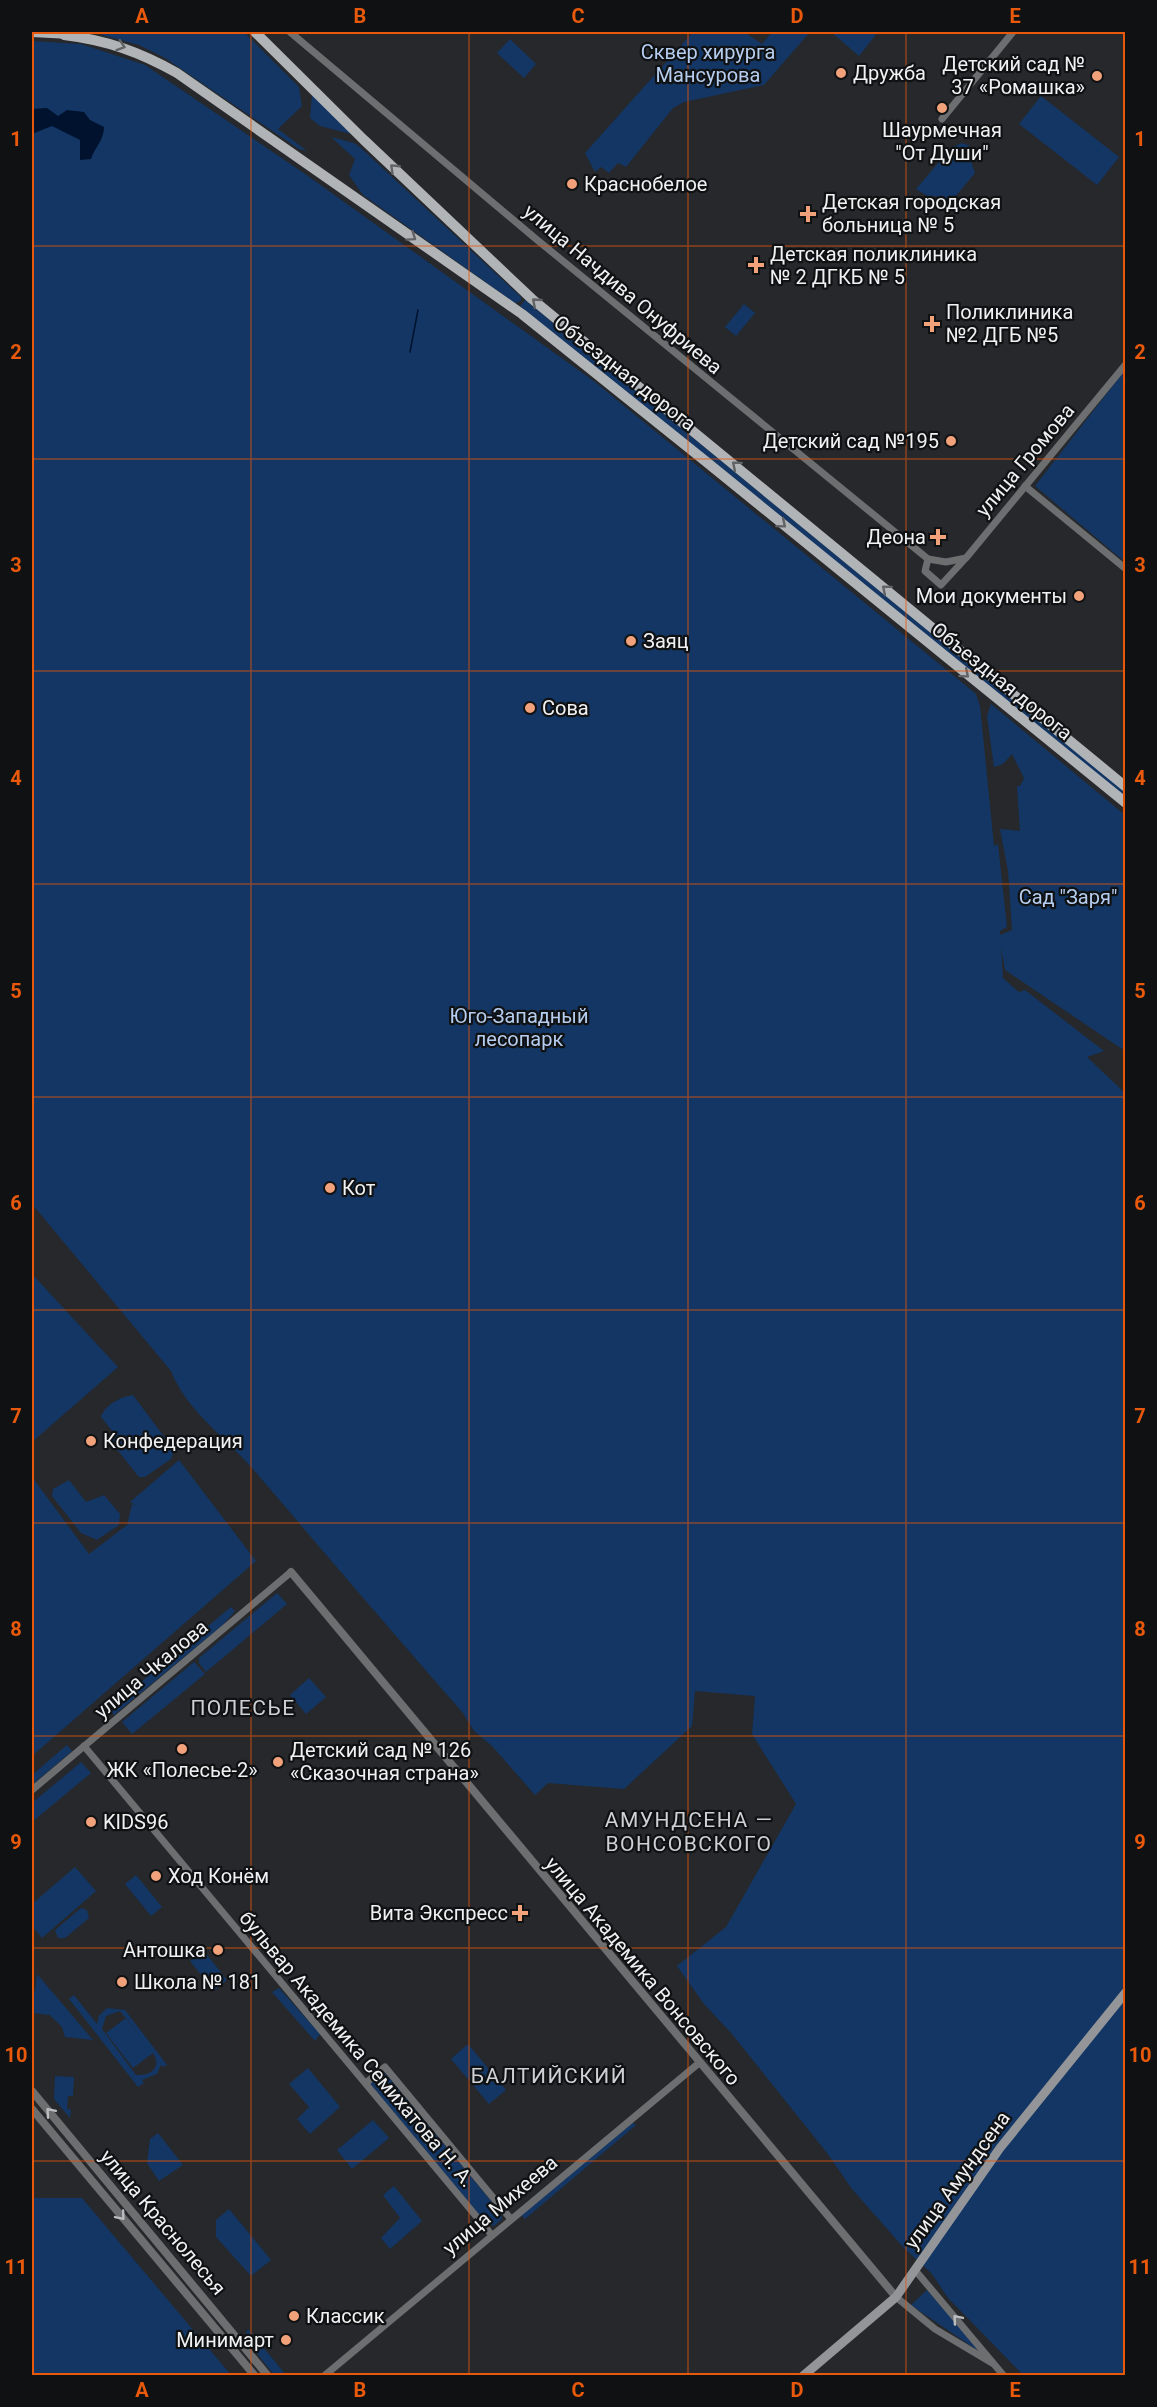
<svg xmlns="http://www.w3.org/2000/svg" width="1157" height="2407" font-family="Roboto,sans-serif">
<rect width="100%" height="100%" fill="#26282b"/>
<g fill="#133664" fill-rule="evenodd">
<path d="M101,32H244L299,87L302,106L278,129L307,151L299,149L165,58L139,45L102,35Z"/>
<path d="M693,32H744L762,44L772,32H817L809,33L764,85L684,102L673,108L626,167L618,163L609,173L601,167L595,172L585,153Z"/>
<path d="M831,32H878L859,56Z"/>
<path d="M510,39L536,64L524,78L497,53Z"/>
<path d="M32,41L81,44L145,65L308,176L595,382L976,694L980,706L994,846L998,844L1007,927L1000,931V935L1012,930L1008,871L1000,829L1020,831L1017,786H1020L1024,778L1012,754L1003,764L994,767L987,716L991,704L1125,815V1051L1005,970L1001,948L1003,978L1019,992L1025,990L1104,1051L1087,1057L1125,1093L1126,2370L1120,2375H1023L948,2298L932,2274L903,2247L852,2189L827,2153L732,2034L704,2004L677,1966L726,1927L796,1804L752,1734L755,1696L695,1691L692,1726L624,1789L548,1783L535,1795L492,1746L474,1731L463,1713C392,1632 322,1550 252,1468C225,1437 186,1410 171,1371L32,1204Z"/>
<path d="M312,95L351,134L320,126L310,118Z"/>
<path d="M1041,96L1119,157L1097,185L1019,124Z"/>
<path d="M331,137L354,143L361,148L521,297V301L515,303L363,195L349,175L355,159Z"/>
<path d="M962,143L970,146L969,156L975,173L949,204L941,202L936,196L929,197L916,189L939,162L944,151Z"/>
<path d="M525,300L1125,792V800L520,306Z"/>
<path d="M744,304L755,313L736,336L725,327Z"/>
<path d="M1125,370V562L1035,486Z"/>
<path d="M32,1274L118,1367L32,1442Z"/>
<path d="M133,1395L174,1450L171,1459L145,1477H139L111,1442L116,1436L101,1417C105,1405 120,1397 133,1395Z"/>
<path d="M179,1460L256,1561L32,1756V1477L89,1554L127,1525L132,1504L137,1506L130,1502Z"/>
<path d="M69,1480L86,1502L104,1495L120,1514L119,1525L97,1540L81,1533L52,1496L53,1489Z"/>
<path d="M277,1593L287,1604L206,1672L199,1663V1658Z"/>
<path d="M231,1607L235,1611L223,1625L114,1715L109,1709Z"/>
<path d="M194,1662L205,1674L132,1734L122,1722Z"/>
<path d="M309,1678L326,1697L306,1714L290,1695Z"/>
<path d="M67,1745L72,1751L32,1785V1775Z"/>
<path d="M81,1762L91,1773L32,1822V1803Z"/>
<path d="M75,1867L96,1891L42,1938L32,1926V1904Z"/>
<path d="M136,1875L162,1907L151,1916L125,1884Z"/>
<path d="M81,1908L87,1910L89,1918L65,1938H58L55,1930Z"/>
<path d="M204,1951L227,1980L214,1991L190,1961Z"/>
<path d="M37,1974L93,2040L65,2037L62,2027L50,2015L32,2013V1991H35Z"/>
<path d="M279,1988L320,2034L315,2041L272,1992Z"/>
<path d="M74,1995L97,2024L99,2016L107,2008L125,2010L167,2065L164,2067L161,2065L157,2074L142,2080L144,2083L138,2087L69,1999ZM120,2011L141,2038L126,2018L106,2033L133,2068L153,2053C162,2067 151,2076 136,2075L102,2029L106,2016Z"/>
<path d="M468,2044L506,2090L489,2104L451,2059Z"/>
<path d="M308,2068L340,2107L310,2134L297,2119L309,2107L289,2084Z"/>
<path d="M381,2073H385L501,2213L502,2219L494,2226L486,2223L371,2085L370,2082Z"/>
<path d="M55,2076L74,2077L73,2096H68L67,2108L71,2110L70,2118L54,2099Z"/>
<path d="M373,2120L389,2138L352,2169L337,2150Z"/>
<path d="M631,2121L636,2125L525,2219L519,2213Z"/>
<path d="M158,2133L183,2165L159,2181L147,2163L150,2139Z"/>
<path d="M394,2186L422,2221L390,2249L381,2238L400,2218L383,2195Z"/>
<path d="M32,2198H82L231,2375H32Z"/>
<path d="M229,2209L271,2260L251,2276L216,2237V2220Z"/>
<path d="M927,2290L977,2348V2350L911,2305Z"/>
<path d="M248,2329L286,2375H274L244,2337Z"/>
</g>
<path fill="#00122d" d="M47,108L58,116L67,110L84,112L90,120L104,127C104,140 95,147 91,159L80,160V140L52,126L32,134V109Z"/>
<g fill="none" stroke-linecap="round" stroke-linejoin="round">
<path stroke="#00122d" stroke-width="1.5" d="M410,352L418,310"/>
<g stroke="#6d6e6f" stroke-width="7">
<path d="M290,32L536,239L928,559L946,562L966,558L1126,364"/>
<path d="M942,119L1013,32"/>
<path d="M1025,486L1126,569"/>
<path d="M928,559L925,571L941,585L964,560"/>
<path d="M84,1746L491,2234"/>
<path d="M32,1790L291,1572"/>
<path d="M366,2083L385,2067L510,2218"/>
<path d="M915,2270L1004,2376"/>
<path d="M896,2297L935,2329L992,2363"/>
<path d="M324,2376L699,2063"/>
</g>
<g stroke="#6d6e6f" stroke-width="8">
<path d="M291,1572L896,2297"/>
<path d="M32,2091L268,2376"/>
<path d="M32,2109L255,2376"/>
</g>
<path stroke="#939598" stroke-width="9" d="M803,2376L896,2297L1000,2148L1126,1992"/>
<g stroke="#b1b4b7" stroke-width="10">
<path d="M32,32L70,34"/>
<path d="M255,32L364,140L532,299L1126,787"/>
<path d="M64,35C106,40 140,52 177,73L522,314L704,460L1126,803"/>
</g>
</g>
<defs><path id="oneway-chevron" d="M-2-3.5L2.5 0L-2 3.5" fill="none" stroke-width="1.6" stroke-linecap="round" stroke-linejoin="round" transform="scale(1.5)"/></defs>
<g stroke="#606264">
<use href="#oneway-chevron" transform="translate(121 46) rotate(18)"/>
<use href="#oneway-chevron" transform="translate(394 168) rotate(-136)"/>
<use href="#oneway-chevron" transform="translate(412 237) rotate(35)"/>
<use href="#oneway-chevron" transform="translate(536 302) rotate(-139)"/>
<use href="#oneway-chevron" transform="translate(736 465) rotate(-140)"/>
<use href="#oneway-chevron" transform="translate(782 524) rotate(40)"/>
<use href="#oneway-chevron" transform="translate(886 589) rotate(-140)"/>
<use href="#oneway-chevron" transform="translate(965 674) rotate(40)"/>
</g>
<g stroke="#bcbdbe">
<use href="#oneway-chevron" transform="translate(50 2112) rotate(-131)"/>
<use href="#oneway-chevron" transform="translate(121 2216) rotate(50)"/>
<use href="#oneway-chevron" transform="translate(957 2319) rotate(-130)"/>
</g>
<path fill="none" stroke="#e8590c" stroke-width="1.5" stroke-opacity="0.55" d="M251,32V2376M469,32V2376M688,32V2376M906,32V2376M32,246H1126M32,459H1126M32,671H1126M32,884H1126M32,1097H1126M32,1310H1126M32,1523H1126M32,1736H1126M32,1948H1126M32,2161H1126"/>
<g fill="#f1a27b" stroke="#101112" stroke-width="2">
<circle cx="841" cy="73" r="6"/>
<circle cx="1097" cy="76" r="6"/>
<circle cx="942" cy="108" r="6"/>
<circle cx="572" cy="184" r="6"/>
<path d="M805 205h6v6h6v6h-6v6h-6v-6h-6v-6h6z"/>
<path d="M753 256h6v6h6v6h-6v6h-6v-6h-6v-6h6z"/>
<path d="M929 315h6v6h6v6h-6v6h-6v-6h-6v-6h6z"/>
<circle cx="951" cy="441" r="6"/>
<path d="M935 528h6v6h6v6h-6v6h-6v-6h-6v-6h6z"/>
<circle cx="1079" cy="596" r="6"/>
<circle cx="631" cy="641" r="6"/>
<circle cx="530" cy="708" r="6"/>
<circle cx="330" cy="1188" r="6"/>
<circle cx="91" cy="1441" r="6"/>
<circle cx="182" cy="1749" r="6"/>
<circle cx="278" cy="1762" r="6"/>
<circle cx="91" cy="1822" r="6"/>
<circle cx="156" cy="1876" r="6"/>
<path d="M517 1904h6v6h6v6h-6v6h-6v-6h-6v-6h6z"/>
<circle cx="218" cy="1950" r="6"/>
<circle cx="122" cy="1982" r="6"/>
<circle cx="294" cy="2316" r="6"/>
<circle cx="286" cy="2340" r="6"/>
</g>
<g text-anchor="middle" stroke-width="4.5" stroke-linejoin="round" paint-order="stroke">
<g font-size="20" fill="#b5cdef" stroke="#101112">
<text x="708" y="59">Сквер хирурга<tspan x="708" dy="23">Мансурова</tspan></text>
<text x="1068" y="904">Сад "Заря"</text>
<text x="519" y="1023">Юго-Западный<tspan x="519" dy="23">лесопарк</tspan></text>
</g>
<g font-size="20" fill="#f0f1f3" stroke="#101112" text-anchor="start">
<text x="1085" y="71" text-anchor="end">Детский сад №<tspan x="1085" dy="23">37 «Ромашка»</tspan></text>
<text x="853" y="80">Дружба</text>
<text x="942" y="137" text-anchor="middle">Шаурмечная<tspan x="942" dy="23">"От Души"</tspan></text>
<text x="584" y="191">Краснобелое</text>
<text x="822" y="209">Детская городская<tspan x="822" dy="23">больница № 5</tspan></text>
<text x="770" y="261">Детская поликлиника<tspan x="770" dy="23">№ 2 ДГКБ № 5</tspan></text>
<text x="946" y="319">Поликлиника<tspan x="946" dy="23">№2 ДГБ №5</tspan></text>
<text x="939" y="448" text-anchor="end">Детский сад №195</text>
<text x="926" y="544" text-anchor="end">Деона</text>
<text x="1067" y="603" text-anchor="end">Мои документы</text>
<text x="643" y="648">Заяц</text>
<text x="542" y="715">Сова</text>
<text x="342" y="1195">Кот</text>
<text x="103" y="1448">Конфедерация</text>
<text x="290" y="1757">Детский сад № 126<tspan x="290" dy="23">«Сказочная страна»</tspan></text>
<text x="182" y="1777" text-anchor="middle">ЖК «Полесье-2»</text>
<text x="103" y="1829">KIDS96</text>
<text x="168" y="1883">Ход Конём</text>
<text x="508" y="1920" text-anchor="end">Вита Экспресс</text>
<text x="206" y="1957" text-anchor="end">Антошка</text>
<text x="134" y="1989">Школа № 181</text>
<text x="306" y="2323">Классик</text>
<text x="274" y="2347" text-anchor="end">Минимарт</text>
</g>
<g font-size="20" fill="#f0f1f3" stroke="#101112">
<text transform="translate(623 289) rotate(40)" y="7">улица Начдива Онуфриева</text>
<text transform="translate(625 373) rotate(38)" y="7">Объездная дорога</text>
<text transform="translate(1025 460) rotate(-50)" y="7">улица Громова</text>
<text transform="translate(1002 681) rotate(39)" y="7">Объездная дорога</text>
<text transform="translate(151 1669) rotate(-40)" y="7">улица Чкалова</text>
<text transform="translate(643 1971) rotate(50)" y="7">улица Академика Вонсовского</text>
<text transform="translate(357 2049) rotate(50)" y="7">бульвар Академика Семихатова Н. А.</text>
<text transform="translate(957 2180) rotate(-54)" y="7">улица Амундсена</text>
<text transform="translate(500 2205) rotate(-40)" y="7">улица Михеева</text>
<text transform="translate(163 2222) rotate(50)" y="7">улица Краснолесья</text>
</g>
<g font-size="21" letter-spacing="1.5" fill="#cdd0d4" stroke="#101112">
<text x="243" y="1715">ПОЛЕСЬЕ</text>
<text x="689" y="1827">АМУНДСЕНА —<tspan x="689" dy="24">ВОНСОВСКОГО</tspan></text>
<text x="549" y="2083">БАЛТИЙСКИЙ</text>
</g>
</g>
<rect width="1157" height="2407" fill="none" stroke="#101112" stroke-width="66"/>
<rect x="33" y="33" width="1091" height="2341" fill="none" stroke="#e8590c" stroke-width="2"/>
<g font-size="20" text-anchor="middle" font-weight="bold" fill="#e8590c">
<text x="142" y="23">A</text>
<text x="360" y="23">B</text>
<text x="578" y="23">C</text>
<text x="797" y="23">D</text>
<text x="1015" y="23">E</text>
<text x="16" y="146">1</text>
<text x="1140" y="146">1</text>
<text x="16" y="359">2</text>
<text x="1140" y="359">2</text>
<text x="16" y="572">3</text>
<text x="1140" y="572">3</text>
<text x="16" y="785">4</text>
<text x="1140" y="785">4</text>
<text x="16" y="998">5</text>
<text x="1140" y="998">5</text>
<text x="16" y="1210">6</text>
<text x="1140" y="1210">6</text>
<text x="16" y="1423">7</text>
<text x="1140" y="1423">7</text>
<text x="16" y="1636">8</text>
<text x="1140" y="1636">8</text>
<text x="16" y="1849">9</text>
<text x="1140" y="1849">9</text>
<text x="16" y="2062">10</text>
<text x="1140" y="2062">10</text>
<text x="16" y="2274">11</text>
<text x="1140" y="2274">11</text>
<text x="142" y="2397">A</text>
<text x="360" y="2397">B</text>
<text x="578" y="2397">C</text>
<text x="797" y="2397">D</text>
<text x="1015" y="2397">E</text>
</g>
</svg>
